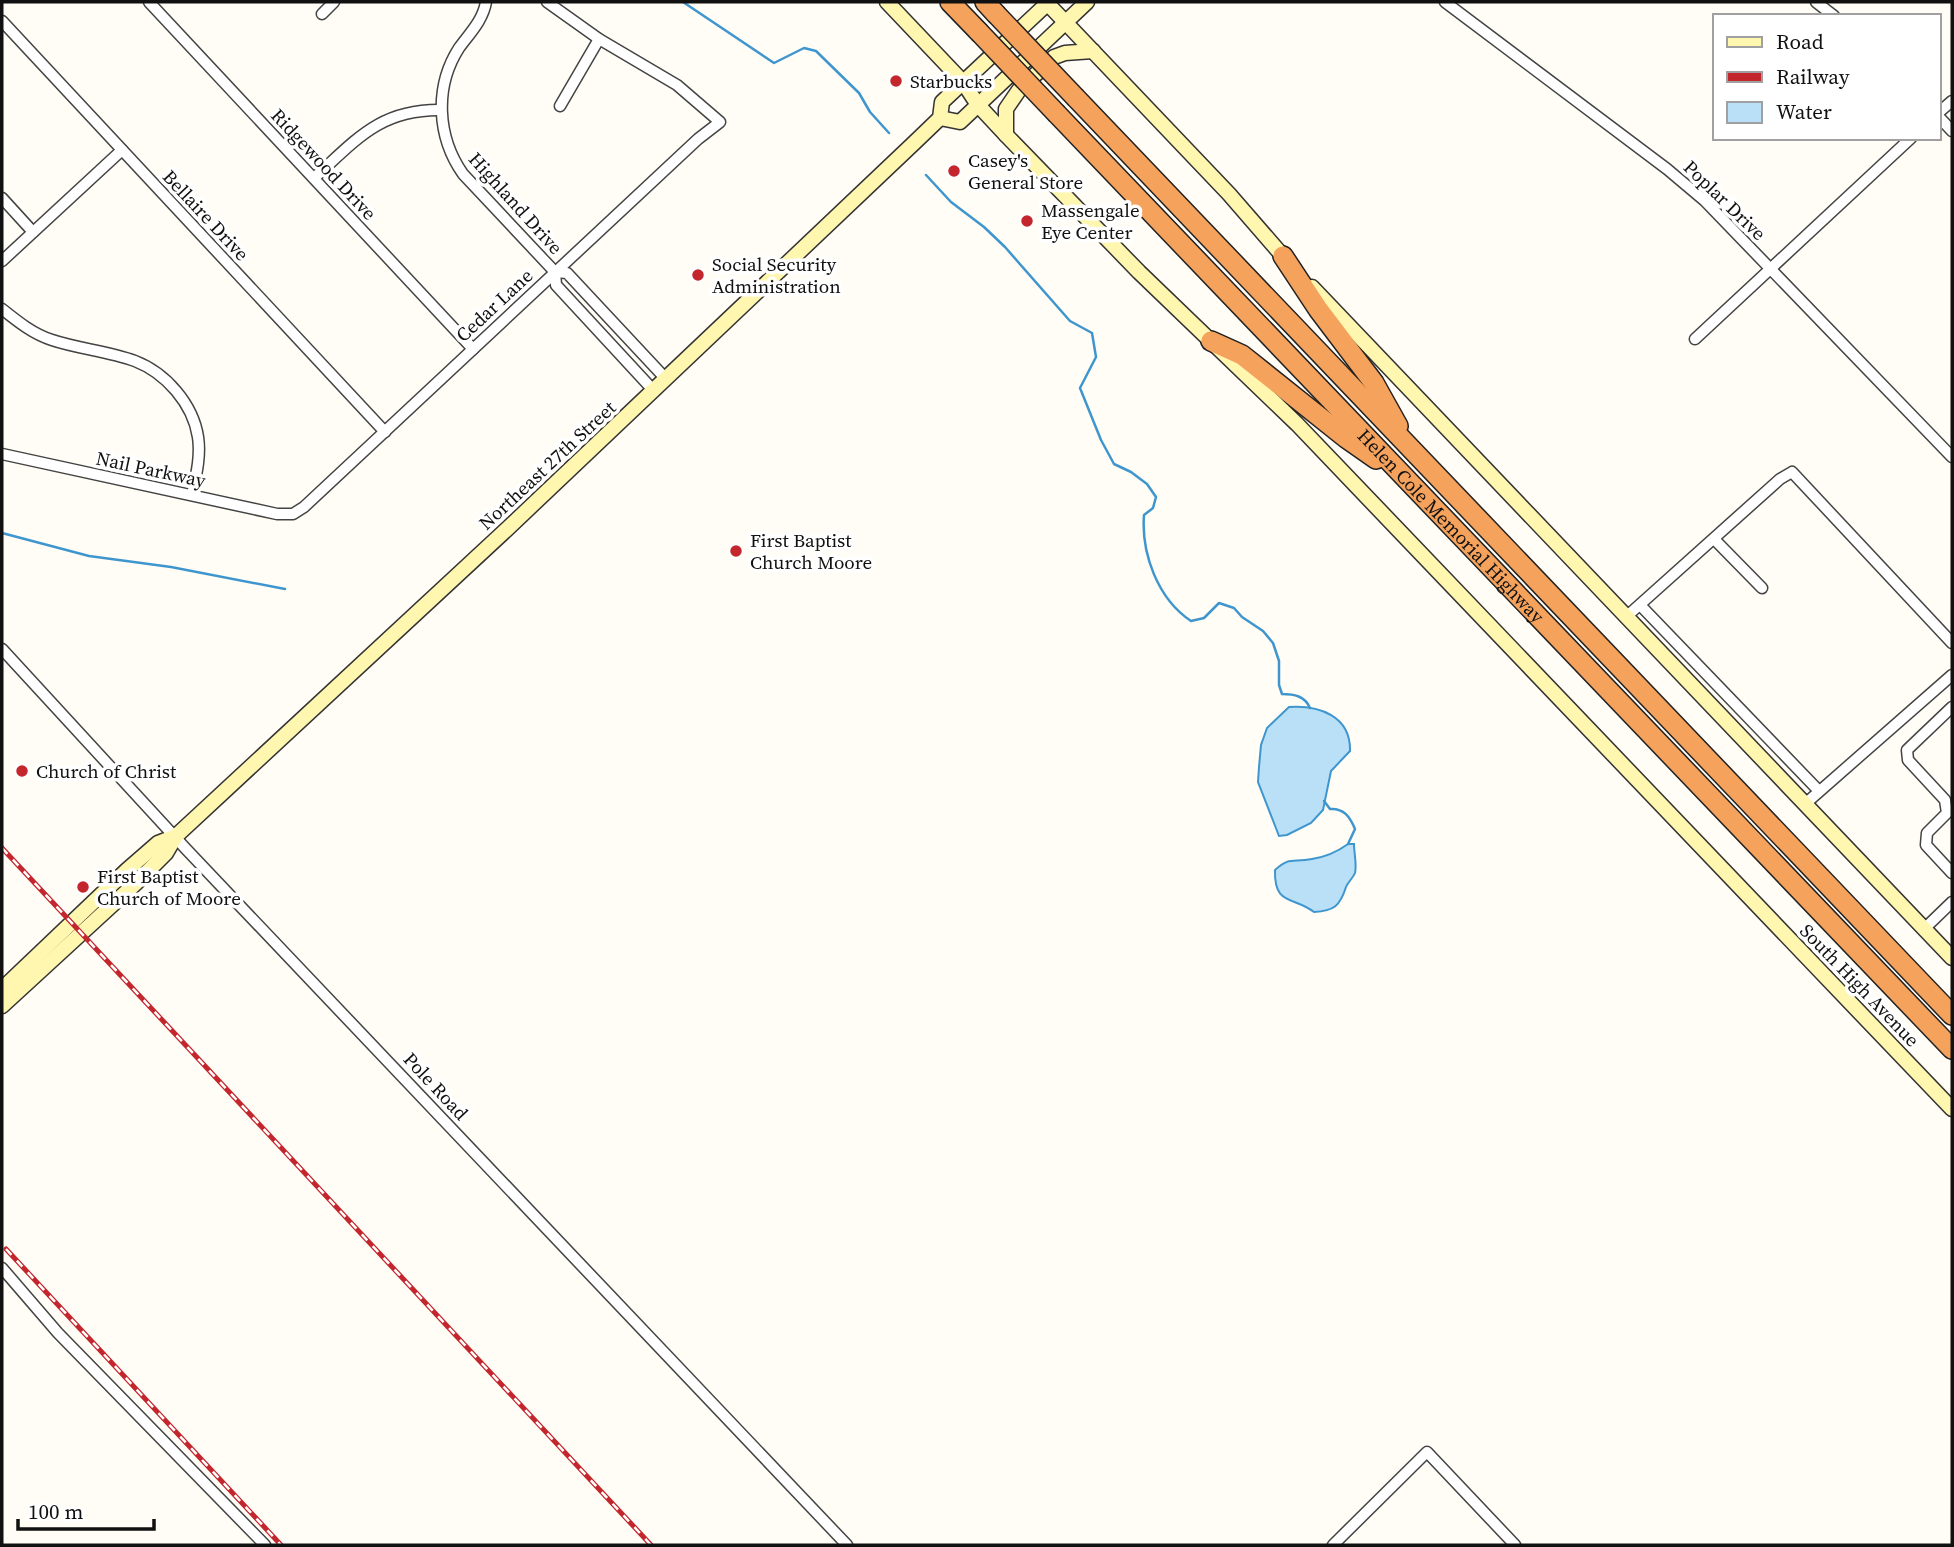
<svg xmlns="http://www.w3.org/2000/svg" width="1954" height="1547" font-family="'Source Serif 4',serif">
<rect width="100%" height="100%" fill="#fffdf5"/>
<g fill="#b9e0f7" stroke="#3f96cf" stroke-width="2">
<path d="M1289,707C1319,705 1351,716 1350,751L1331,771L1323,810L1311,823L1287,835L1279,836L1258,782L1259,767L1261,745L1267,728Z"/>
<path d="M1348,844H1354C1354,853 1357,864 1355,873C1353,878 1348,882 1346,887C1340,906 1334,911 1314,912C1293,896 1274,906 1275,870C1290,856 1293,863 1312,859C1325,857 1337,852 1348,844Z"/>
</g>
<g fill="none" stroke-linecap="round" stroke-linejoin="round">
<g stroke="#3f96cf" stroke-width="2.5">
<path d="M683,2L774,63L804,48L816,51L859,93L870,112L889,133"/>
<path d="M926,175L951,202L984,227L1005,247L1070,321L1092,333L1096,357L1080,388L1101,440L1114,464L1131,472L1147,484L1156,497L1153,508L1144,515C1141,554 1158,599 1191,621L1204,618L1219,603L1234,608L1242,617L1263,631L1273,643L1279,661V685L1282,694C1294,694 1305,696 1310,708"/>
<path d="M2,533L89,556L171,567L285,589"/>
<path d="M1324,801L1330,809C1344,808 1350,817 1355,829L1348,844"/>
</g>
<defs>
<g id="street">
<path d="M149,2L473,349"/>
<path d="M486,2C483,20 470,33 459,48C434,87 437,137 463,174L555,272L556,285L654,391"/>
<path d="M1445,2L1667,169L1705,201L1952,457"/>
<path d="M1816,2L1834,16"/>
<path d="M322,14L334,2"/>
<path d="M2,21L385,432"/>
<path d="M560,106L599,39"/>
<path d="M1938,113L1952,101"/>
<path d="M1938,116L1952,131"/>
<path d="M314,178C356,140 380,109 441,110"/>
<path d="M2,198L33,232"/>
<path d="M2,261L122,150"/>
<path d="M555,272L567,273L666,379"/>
<path d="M2,309C17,321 33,334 52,340C79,349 108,351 135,361C166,373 193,404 198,437C201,456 196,476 192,495"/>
<path d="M1695,339L1911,138"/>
<path d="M2,454L277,514H293L304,507L698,139L720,122L677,85L599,39L547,2"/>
<path d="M1714,539L1762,588"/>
<path d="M1640,605L1819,791"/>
<path d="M1626,617L1780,479L1792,472L1952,643"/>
<path d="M2,649L186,849L847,1545"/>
<path d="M1952,707L1907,750L1908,760L1945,800L1947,813L1927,833L1926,845L1952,873"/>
<path d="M1805,804L1952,675"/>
<path d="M1924,929L1952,902"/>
<path d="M2,1268L58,1333L265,1545"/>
<path d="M1333,1545L1427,1452L1515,1545"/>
</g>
<g id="secondary">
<path d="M887,2L963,82L978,105L1006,135L1139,272L1297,424L1952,1109"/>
<path d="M1046,2L1229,194L1288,262"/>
<path d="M940,118L960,122L1087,2"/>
<path d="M1006,135V109L1019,90L1054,57L1065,53L1093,51"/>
<path d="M1312,287L1952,958"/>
<path d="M2,989L127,870L158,843L176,836"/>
<path d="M2,1006L136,883L166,853L176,836L506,530L914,143L940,118L942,102L1049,2"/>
</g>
<g id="highway">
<path d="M950,2L979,32"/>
<path d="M985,2L996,14"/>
<path d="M1076,98L1952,1015"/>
<path id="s1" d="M1057,114L1952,1049"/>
<path d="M1283,256L1318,309L1374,383L1398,426"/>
<path d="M1211,341L1242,355L1346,438L1376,459"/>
</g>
</defs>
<use href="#street" stroke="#444" stroke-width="13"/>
<use href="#secondary" stroke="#333" stroke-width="17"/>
<use href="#highway" stroke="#222" stroke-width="22"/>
<use href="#street" stroke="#fff" stroke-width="10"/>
<use href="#secondary" stroke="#fff6b0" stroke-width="14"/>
<use href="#highway" stroke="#f5a25d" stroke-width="19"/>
<defs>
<g id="rail">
<path d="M2,848L651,1545"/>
<path d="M6,1249L281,1545"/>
</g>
</defs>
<use href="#rail" stroke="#c4262e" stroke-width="5"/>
<use href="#rail" stroke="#fff" stroke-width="2.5" stroke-dasharray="8" stroke-linecap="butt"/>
<defs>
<g id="highway-bridge">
<path d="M996,14L1076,98"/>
<path d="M979,32L1057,114"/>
</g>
</defs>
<use href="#highway-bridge" stroke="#222" stroke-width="22" stroke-linecap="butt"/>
<use href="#highway-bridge" stroke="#f5a25d" stroke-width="19"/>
</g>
<g fill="#c4262e" stroke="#fff" stroke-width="2.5">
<circle cx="896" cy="81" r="7"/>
<circle cx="954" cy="171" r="7"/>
<circle cx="1027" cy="221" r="7"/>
<circle cx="698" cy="275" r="7"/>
<circle cx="736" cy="551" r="7"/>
<circle cx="22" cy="771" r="7"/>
<circle cx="83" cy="887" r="7"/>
</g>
<g text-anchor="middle" stroke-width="7" stroke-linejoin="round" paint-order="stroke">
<g font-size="19" fill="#111" stroke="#fff" text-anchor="start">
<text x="910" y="88">Starbucks</text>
<text x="968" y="167">Casey's<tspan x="968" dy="22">General Store</tspan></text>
<text x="1041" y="217">Massengale<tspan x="1041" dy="22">Eye Center</tspan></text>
<text x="712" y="271">Social Security<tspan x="712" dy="22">Administration</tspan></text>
<text x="750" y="547">First Baptist<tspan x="750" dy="22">Church Moore</tspan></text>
<text x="36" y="778">Church of Christ</text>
<text x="97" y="883">First Baptist<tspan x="97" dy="22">Church of Moore</tspan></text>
</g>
<g font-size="19" fill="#111" stroke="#fff">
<text transform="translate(324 164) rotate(47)" y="7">Ridgewood Drive</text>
<text transform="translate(1725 200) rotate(44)" y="7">Poplar Drive</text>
<text transform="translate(516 203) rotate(48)" y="7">Highland Drive</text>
<text transform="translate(206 215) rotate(47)" y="7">Bellaire Drive</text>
<text transform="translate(494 305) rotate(-43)" y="7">Cedar Lane</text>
<text transform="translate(547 465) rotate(-43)" y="7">Northeast 27th Street</text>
<text transform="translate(151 469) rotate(12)" y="7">Nail Parkway</text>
<text dy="7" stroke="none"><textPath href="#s1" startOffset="570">Helen Cole Memorial Highway</textPath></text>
<text transform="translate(1860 985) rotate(46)" y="7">South High Avenue</text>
<text transform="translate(436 1086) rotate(47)" y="7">Pole Road</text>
</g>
</g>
<rect width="1954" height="1547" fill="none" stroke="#111111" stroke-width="7"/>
<rect x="1713" y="14" width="228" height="126" fill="#ffffff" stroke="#a0a0a0" stroke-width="2"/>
<rect x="1727" y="37" width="35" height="10" fill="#fff6b0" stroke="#a0a0a0" stroke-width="2"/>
<text x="1776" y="49" font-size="21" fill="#111111">Road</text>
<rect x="1727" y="72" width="35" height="10" fill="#c4262e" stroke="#a0a0a0" stroke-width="2"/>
<text x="1776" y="84" font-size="21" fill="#111111">Railway</text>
<rect x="1727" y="102" width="35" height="21" fill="#b9e0f7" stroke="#a0a0a0" stroke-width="2"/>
<text x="1776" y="119" font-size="21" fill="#111111">Water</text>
<path d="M18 1519v10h136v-10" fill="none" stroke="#111111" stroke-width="3.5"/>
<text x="28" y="1519" font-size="21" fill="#111111" stroke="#ffffff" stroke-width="5" paint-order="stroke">100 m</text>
</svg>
